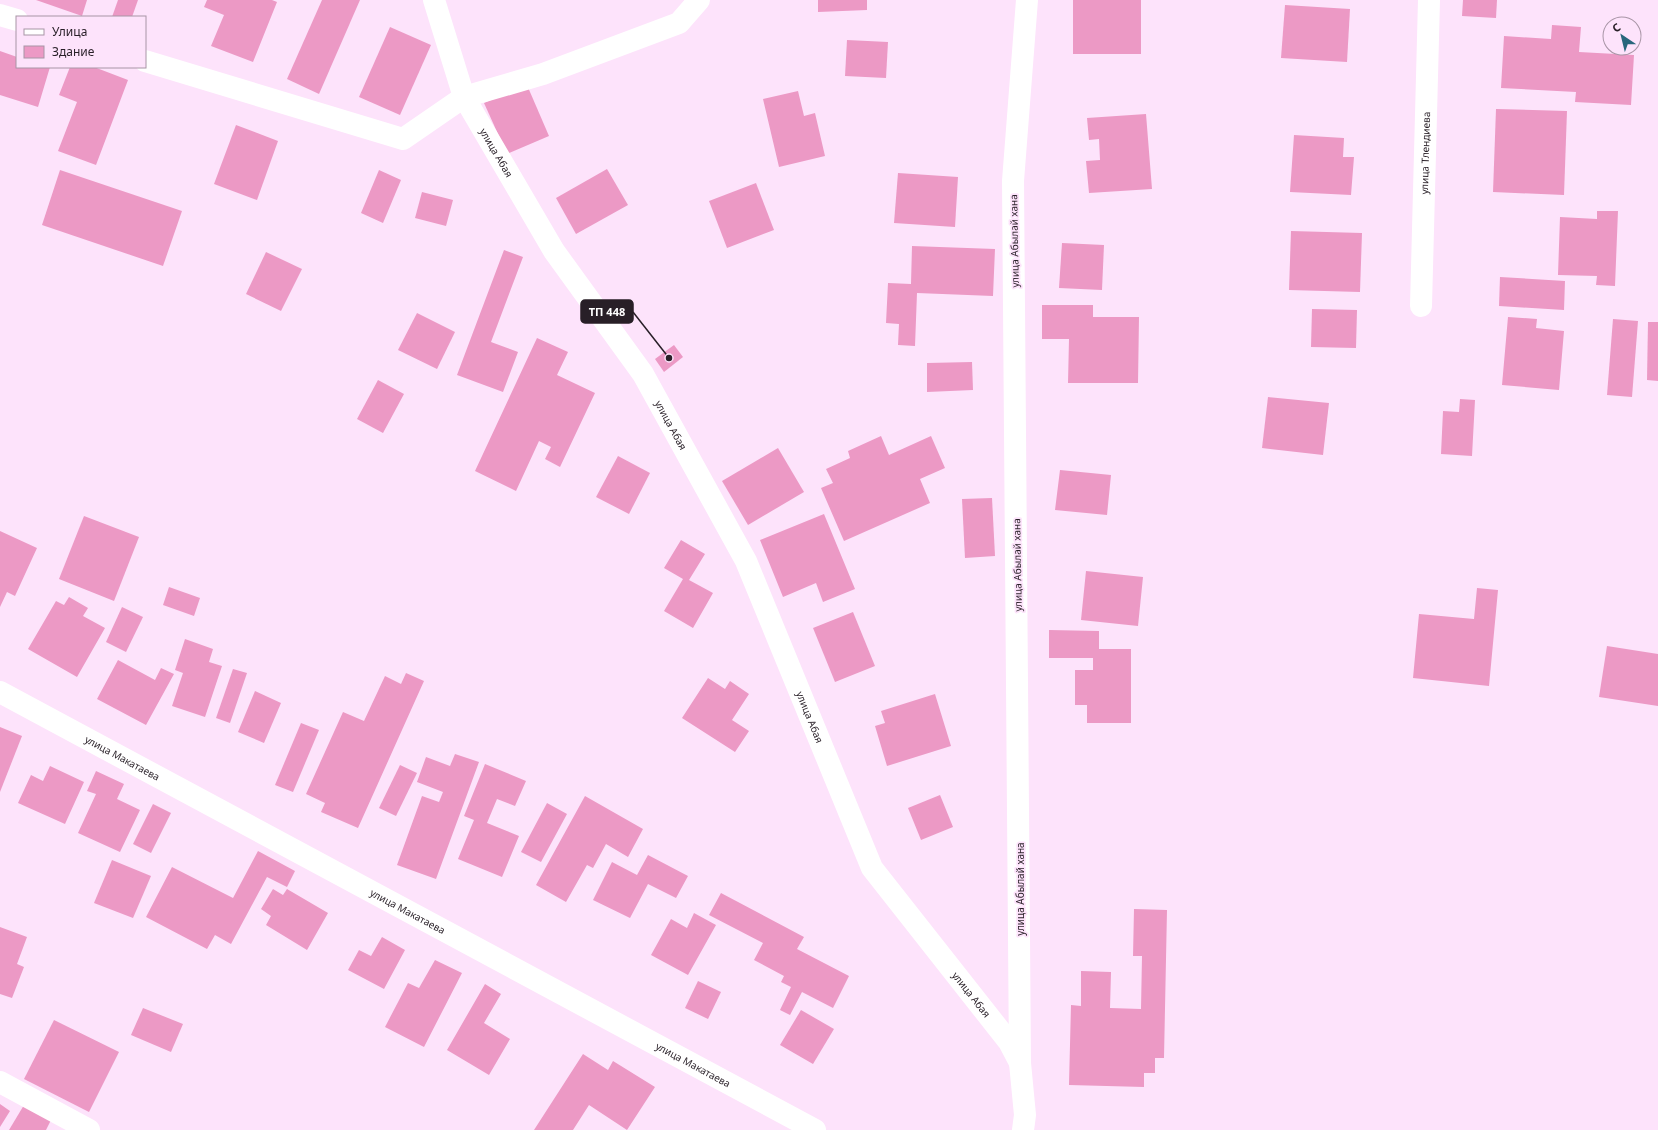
<svg xmlns="http://www.w3.org/2000/svg" width="1658" height="1130" font-family="'Noto Sans',sans-serif">
<rect width="100%" height="100%" fill="#fde3fb"/>
<g fill="#ec99c5">
<path d="M36,0H87L82,16Z"/>
<path d="M118,0H138L132,17H112Z"/>
<path d="M207,0H272L277,2L253,62L211,46L224,15L204,7Z"/>
<path d="M322,0H360L319,94L287,79Z"/>
<path d="M818,0H867V10L818,12Z"/>
<rect x="1073" y="0" width="68" height="54"/>
<path d="M1463,0H1497L1496,18L1462,16Z"/>
<path d="M1285,5L1350,9L1347,62L1281,58Z"/>
<path d="M1552,25L1581,27L1579,52L1634,55L1631,105L1575,102L1576,92L1501,88L1504,36L1551,39Z"/>
<path d="M390,27L431,45L400,115L359,97Z"/>
<path d="M847,40L888,42L886,78L845,76Z"/>
<path d="M0,51L17,57V67H50L38,107L0,95Z"/>
<path d="M70,67H94L128,80L96,165L58,151L77,102L59,95Z"/>
<path d="M527,85L549,136L507,154L484,103Z"/>
<path d="M798,91L804,116L815,113L825,156L779,167L763,99Z"/>
<path d="M1496,109L1567,111L1564,195L1493,192Z"/>
<path d="M1146,114L1152,189L1089,193L1086,161L1100,160L1099,139L1089,140L1087,118Z"/>
<path d="M236,125L278,141L257,200L214,184Z"/>
<path d="M1294,135L1344,138L1343,157H1354L1351,195L1290,192Z"/>
<path d="M607,169L628,205L576,234L556,198Z"/>
<path d="M60,170L182,211L163,266L42,225Z"/>
<path d="M379,170L401,180L383,223L361,213Z"/>
<path d="M898,173L958,177L955,227L894,223Z"/>
<path d="M756,183L774,230L727,248L709,201Z"/>
<path d="M422,192L453,200L446,226L415,218Z"/>
<path d="M1597,211H1618L1615,286L1596,285L1597,276L1558,275L1560,217L1597,219Z"/>
<path d="M1291,231L1362,233L1360,292L1289,290Z"/>
<path d="M1062,243L1104,245L1102,290L1059,288Z"/>
<path d="M912,246L995,249L993,296L917,293L915,346L898,345L899,324L886,323L888,283L911,284Z"/>
<path d="M504,250L523,257L491,342L518,352L503,392L457,375Z"/>
<path d="M266,252L302,269L281,311L246,294Z"/>
<path d="M1500,277L1565,281L1564,310L1499,306Z"/>
<path d="M1042,305H1093V317H1139L1138,383H1068L1069,339H1042Z"/>
<path d="M1312,309L1357,310L1356,348L1311,347Z"/>
<path d="M417,313L455,332L437,369L398,350Z"/>
<path d="M1508,317L1537,319L1536,328L1564,331L1559,390L1502,385Z"/>
<path d="M1613,319L1638,321L1632,397L1607,395Z"/>
<path d="M1648,322H1658V381L1647,380Z"/>
<path d="M537,338L568,352L557,375L595,393L560,467L545,459L551,447L539,441L516,491L475,471Z"/>
<path d="M674,345L683,357L664,372L655,359Z"/>
<path d="M972,362L973,390L927,392V363Z"/>
<path d="M378,380L404,394L383,433L357,419Z"/>
<path d="M1268,397L1329,403L1323,455L1262,448Z"/>
<path d="M1460,399L1475,400L1472,456L1441,454L1443,411L1459,412Z"/>
<path d="M881,436L889,455L931,436L945,468L920,479L930,503L844,541L821,488L833,483L826,469L850,458L848,451Z"/>
<path d="M778,448L804,492L748,525L722,481Z"/>
<path d="M618,456L650,473L629,514L596,497Z"/>
<path d="M1060,470L1111,475L1107,515L1055,510Z"/>
<path d="M992,498L995,556L965,558L962,499Z"/>
<path d="M824,514L855,589L823,602L816,583L783,597L760,540Z"/>
<path d="M84,516L139,537L114,601L59,579Z"/>
<path d="M0,531L37,548L15,596L7,592L0,607Z"/>
<path d="M681,540L705,554L689,580L713,593L693,628L664,611L683,579L664,568Z"/>
<path d="M1086,571L1143,577L1138,626L1081,620Z"/>
<path d="M169,587L200,598L194,616L163,605Z"/>
<path d="M1477,588L1498,590L1489,686L1413,678L1419,614L1474,619Z"/>
<path d="M69,597L88,608L83,616L105,628L77,677L28,649L56,601L64,605Z"/>
<path d="M122,607L143,617L126,652L106,642Z"/>
<path d="M853,612L875,666L835,682L813,628Z"/>
<path d="M1049,630L1099,631V649H1131V723H1087V705H1075V670H1093V658H1049Z"/>
<path d="M185,639L213,649L209,662L222,666L205,717L172,706L183,673L175,670Z"/>
<path d="M1607,646L1658,654V706L1599,697Z"/>
<path d="M118,660L155,680L161,668L174,674L146,725L97,699Z"/>
<path d="M233,669L247,673L230,723L216,718Z"/>
<path d="M406,673L424,681L358,828L321,812L325,803L306,794L343,712L364,721L385,676L401,684Z"/>
<path d="M708,678L725,689L730,681L749,694L732,720L749,731L735,752L682,718Z"/>
<path d="M255,691L281,703L264,743L238,732Z"/>
<path d="M935,694L951,746L887,766L875,726L885,723L881,711Z"/>
<path d="M301,723L319,730L293,792L275,785Z"/>
<path d="M0,727L22,736L0,792Z"/>
<path d="M455,754L479,762L436,879L397,865L422,796L439,802L443,792L417,782L426,757L450,766Z"/>
<path d="M485,764L526,781L515,806L497,799L487,823L519,836L502,877L458,859L474,820L464,816Z"/>
<path d="M400,765L417,773L396,816L379,808Z"/>
<path d="M50,766L84,782L65,824L18,803L31,775L43,781Z"/>
<path d="M96,771L124,784L117,799L140,810L120,852L78,833L96,794L87,791Z"/>
<path d="M940,795L953,827L921,840L908,808Z"/>
<path d="M585,796L643,829L628,857L606,844L593,868L587,865L566,902L536,885Z"/>
<path d="M547,803L567,814L541,862L521,852Z"/>
<path d="M153,804L171,813L151,853L133,844Z"/>
<path d="M258,851L295,871L287,887L267,877L231,944L215,935L207,949L146,917L172,867L233,898Z"/>
<path d="M648,855L688,876L676,898L648,884L630,918L593,900L612,862L637,875Z"/>
<path d="M112,860L151,876L133,918L94,903Z"/>
<path d="M273,889L283,895L287,889L328,913L307,950L266,925L271,916L261,909Z"/>
<path d="M721,893L804,937L797,949L849,976L833,1008L802,992L790,1015L780,1010L791,987L781,982L784,976L754,960L763,943L709,915Z"/>
<path d="M1134,909L1167,910L1164,1058H1155V1073H1144V1087L1069,1085L1071,1005L1081,1006V971L1111,972L1110,1008L1141,1009L1142,956H1133Z"/>
<path d="M694,913L716,925L688,975L651,955L671,919L687,928Z"/>
<path d="M0,927L27,937L17,964L24,967L12,998L0,994Z"/>
<path d="M382,937L405,950L384,989L348,970L359,950L371,956Z"/>
<path d="M435,960L462,973L424,1047L385,1027L408,983L419,988Z"/>
<path d="M698,981L721,992L708,1019L685,1008Z"/>
<path d="M485,984L501,994L484,1023L510,1039L489,1075L447,1050Z"/>
<path d="M143,1008L183,1024L171,1052L131,1035Z"/>
<path d="M801,1010L834,1029L813,1064L780,1045Z"/>
<path d="M54,1020L119,1052L89,1112L24,1079Z"/>
<path d="M583,1054L608,1070L613,1061L655,1087L627,1130L589,1105L573,1130H534Z"/>
<path d="M0,1104L10,1111L0,1127Z"/>
<path d="M24,1105L51,1120L46,1130H9Z"/>
</g>
<g fill="none" stroke-linecap="round" stroke-linejoin="round">
<g stroke="#fff" stroke-width="22">
<path id="s1" d="M434,0L464,97L554,251L643,374L746,561L872,868L1009,1042L1020,1063"/>
<path d="M0,15L17,20"/>
<path d="M145,61L403,139L464,97L543,74L679,23L699,0"/>
<path id="s2" d="M1421,306L1429,0"/>
<path id="s3" d="M0,692L815,1130"/>
<path d="M0,1082L89,1130"/>
<path d="M1023,1130L1025,1115L1020,1063L1013,181L1027,0"/>
</g>
</g>
<g text-anchor="middle" stroke-width="3.5" stroke-linejoin="round" paint-order="stroke">
<g font-size="10" fill="#281f27" stroke="#fde3fb">
<text dy="4" stroke="none"><textPath href="#s1" startOffset="166">улица Абая</textPath></text>
<text dy="4" stroke="none"><textPath href="#s2" startOffset="153">улица Тлендиева</textPath></text>
<text transform="translate(1014 241) rotate(-91)" y="4">улица Абылай хана</text>
<text dy="4" stroke="none"><textPath href="#s1" startOffset="490">улица Абая</textPath></text>
<text transform="translate(1017 565) rotate(-91)" y="4">улица Абылай хана</text>
<text dy="4" stroke="none"><textPath href="#s1" startOffset="814">улица Абая</textPath></text>
<text dy="4" stroke="none"><textPath href="#s3" startOffset="139">улица Макатаева</textPath></text>
<text transform="translate(1020 889) rotate(-90)" y="4">улица Абылай хана</text>
<text dy="4" stroke="none"><textPath href="#s3" startOffset="463">улица Макатаева</textPath></text>
<text dy="4" stroke="none"><textPath href="#s1" startOffset="1138">улица Абая</textPath></text>
<text dy="4" stroke="none"><textPath href="#s3" startOffset="787">улица Макатаева</textPath></text>
</g>
</g>
<path fill="none" stroke="#281f27" stroke-width="1.5" d="M669 358L633 312"/>
<circle fill="#281f27" stroke="#fde3fb" stroke-width="1.5" cx="669" cy="358" r="4"/>
<rect fill="#281f27" stroke="#281f27" stroke-width="1.5" x="581" y="300" width="52" height="23" rx="4"/>
<g font-size="11" text-anchor="middle" font-weight="bold" fill="#fff">
<text x="607" y="316">ТП 448</text>
</g>
<rect x="16" y="16" width="130" height="52" fill="#fde3fb" stroke="#a895a6"/>
<rect x="24" y="29" width="20" height="6" fill="#ffffff" stroke="#a895a6"/>
<text x="52" y="36" font-size="12" fill="#281f27">Улица</text>
<rect x="24" y="46" width="20" height="12" fill="#ec99c5" stroke="#a895a6"/>
<text x="52" y="56" font-size="12" fill="#281f27">Здание</text>
<g transform="translate(1622 36) rotate(325)"><circle r="19" fill="#fde3fb" stroke="#a895a6"/>
<path d="M0-3L7 15L0 10L-7 15Z" fill="#28667c"/>
<text y="-6" font-size="11" font-weight="bold" text-anchor="middle" fill="#281f27">С</text>
</g>
</svg>
